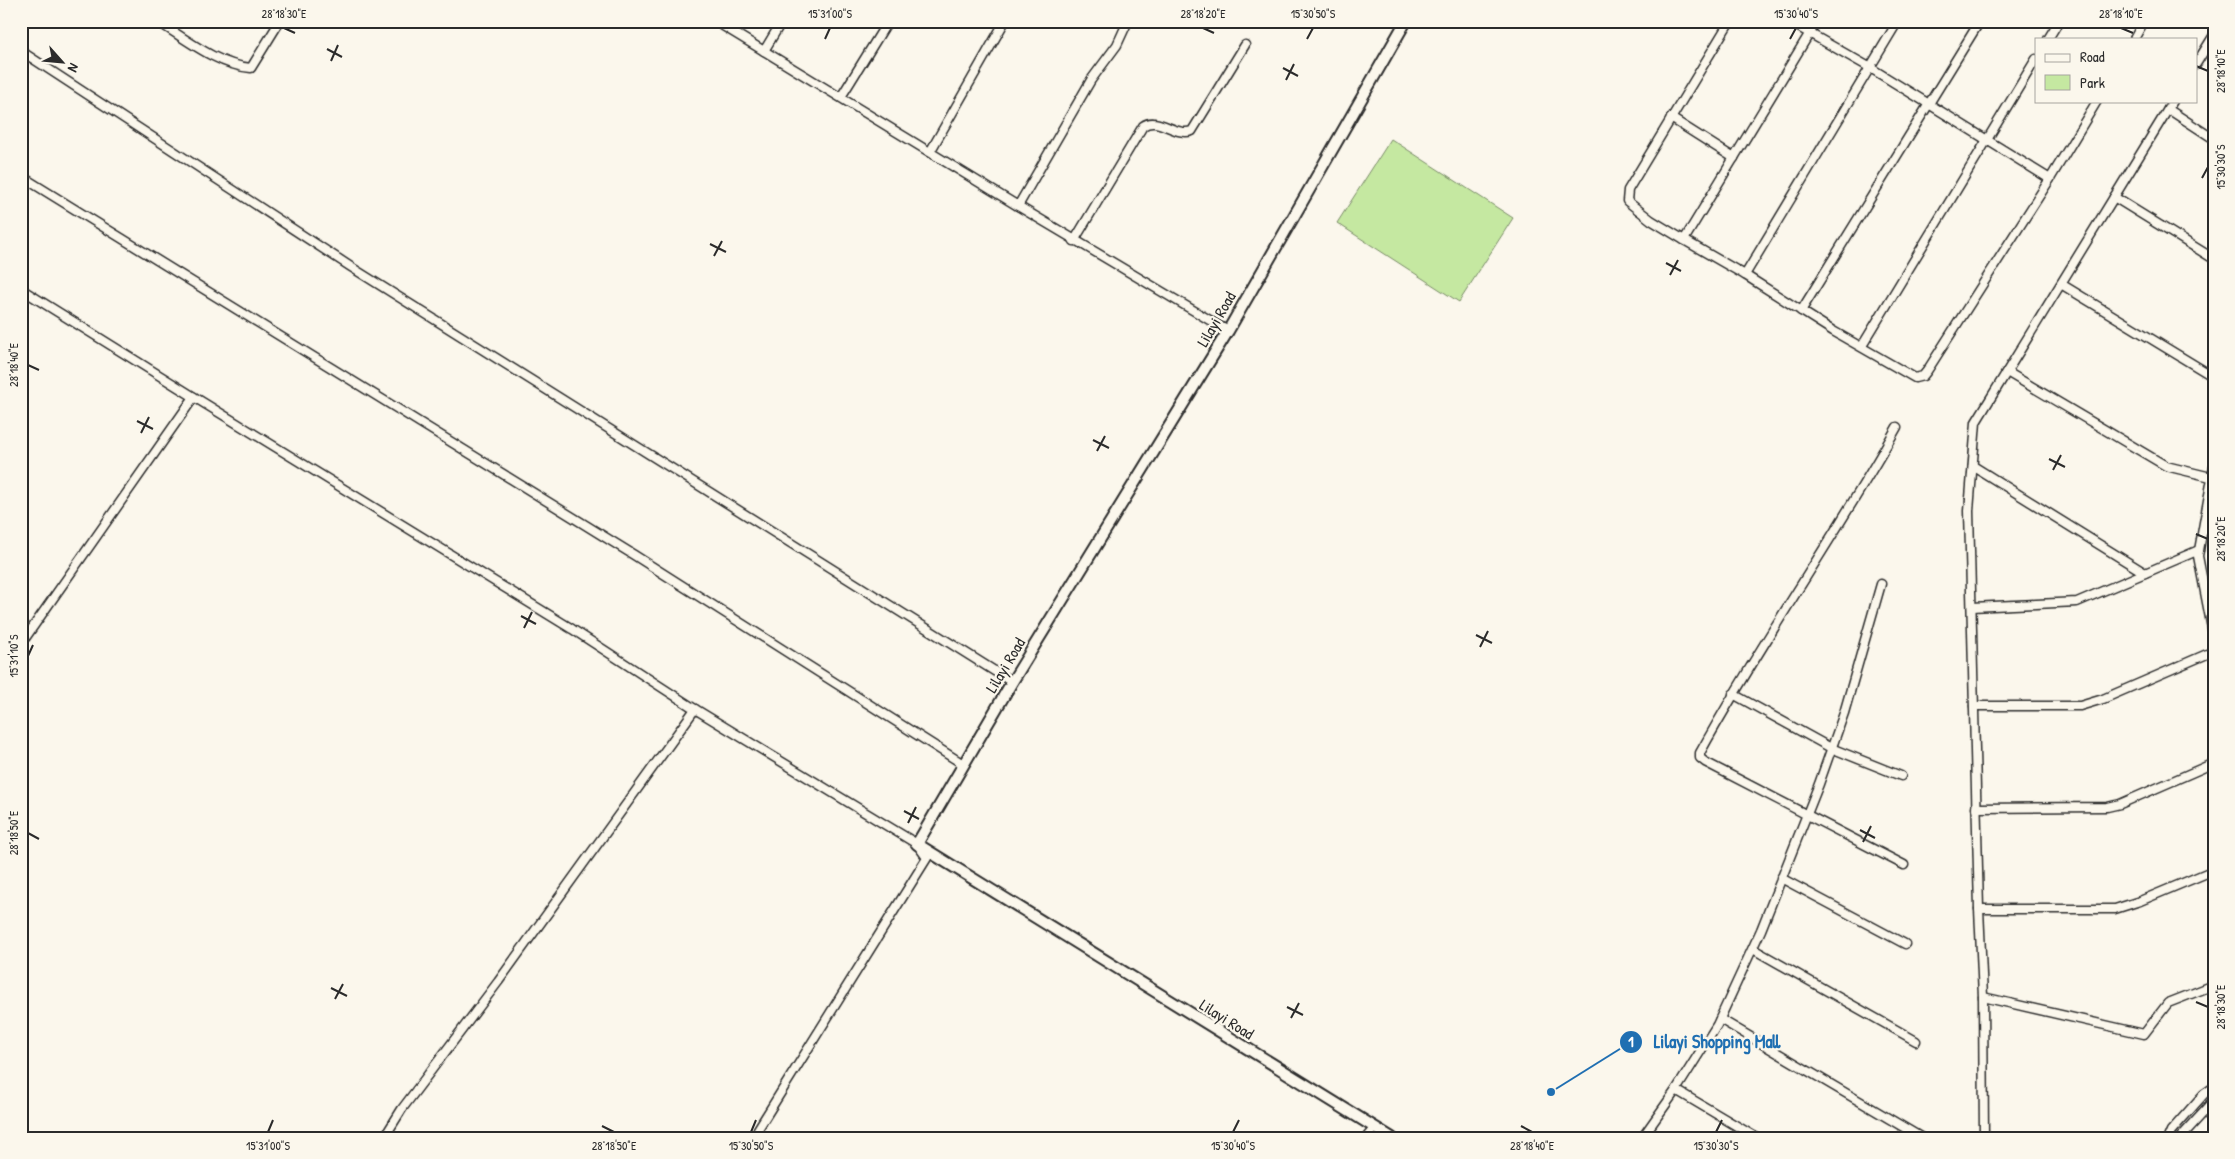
<svg xmlns="http://www.w3.org/2000/svg" width="2235" height="1159" font-family="'Patrick Hand',sans-serif">
<rect width="100%" height="100%" fill="#fbf7ec"/>
<filter id="ink" filterUnits="userSpaceOnUse"><feTurbulence type="fractalNoise" baseFrequency=".02" numOctaves="2"/><feDisplacementMap in="SourceGraphic" scale="10" xChannelSelector="R" yChannelSelector="G"/><feConvolveMatrix kernelMatrix="1 2 1 2 8 2 1 2 1" color-interpolation-filters="sRGB"/></filter>
<g filter="url(#ink)">
<path fill="#c5e8a1" stroke="#788a66" d="M1391,139L1513,218L1459,302L1337,223Z"/>
<g fill="none" stroke-linecap="round" stroke-linejoin="round">
<defs>
<g id="minor">
<path d="M157,21C186,39 217,65 251,68L280,21"/>
<path d="M715,21L1018,206L1091,80L1117,45L1128,21"/>
<path d="M1730,21L1628,190L1627,201L1651,220L1684,240L1745,275L1833,331L1915,378L1923,376L1927,371L2050,179L2097,101"/>
<path d="M1788,21L1869,67L2050,179"/>
<path d="M2048,39L2059,21"/>
<path d="M2134,39L2144,21"/>
<path d="M21,51L351,267L1012,682"/>
<path d="M764,51L782,21"/>
<path d="M2196,64L2214,35"/>
<path d="M841,97L888,21"/>
<path d="M2168,109L2214,139"/>
<path d="M1671,118L1734,158"/>
<path d="M930,152L1005,21"/>
<path d="M21,176L634,555L963,764"/>
<path d="M2114,197L2214,259"/>
<path d="M1018,206L1228,331"/>
<path d="M1684,240L1817,21"/>
<path d="M1074,241L1143,126C1158,115 1175,137 1192,131L1245,45"/>
<path d="M1745,275L1898,21"/>
<path d="M2061,284L2214,377"/>
<path d="M21,289L194,397L572,629L695,709L917,844L927,858L758,1129L756,1138"/>
<path d="M1801,311L1980,21"/>
<path d="M1862,346L2036,59"/>
<path d="M2007,372L2166,466L2211,477"/>
<path d="M1897,427C1835,537 1761,642 1700,753V758L1705,762L1904,865"/>
<path d="M1973,466L2145,573"/>
<path d="M2214,467L2198,556L2214,639"/>
<path d="M1972,607L2077,602L2199,550"/>
<path d="M21,644L194,397"/>
<path d="M1733,694L1831,748L1901,776"/>
<path d="M1974,706H2080L2103,699L2214,651"/>
<path d="M1976,808L2107,807L2120,804L2214,763"/>
<path d="M1781,878L1905,944"/>
<path d="M1979,909H2115L2140,901L2214,870"/>
<path d="M1753,949L1916,1041"/>
<path d="M1983,997L2144,1034L2168,1003L2214,985"/>
<path d="M1720,1019L1922,1138"/>
<path d="M1676,1090L1757,1138"/>
<path d="M384,1138L402,1109L498,982L695,709"/>
<path d="M1366,1138L1375,1127"/>
<path d="M1642,1138L1676,1090L1717,1025L1761,930L1819,784L1844,713L1881,584"/>
<path d="M1984,1138L1983,997L1979,909L1969,511L1976,422L2173,101"/>
<path d="M2168,1138L2171,1131L2204,1094L2214,1087"/>
<path d="M2180,1138L2214,1101"/>
</g>
<path id="tertiary" d="M1392,1138L917,844L1012,682L1228,331L1406,21"/>
</defs>
<use href="#minor" stroke="#2b2b2b" stroke-width="11"/>
<use href="#tertiary" stroke="#2b2b2b" stroke-width="14"/>
<use href="#minor" stroke="#fbf7ec" stroke-width="8"/>
<use href="#tertiary" stroke="#fbf7ec" stroke-width="10"/>
</g>
</g>
<path fill="none" stroke="#2b2b2b" stroke-width="2" d="M284,28L295,33M1203,28L1214,33M2121,28L2133,33M825,39L830,28M1307,39L1313,28M1790,39L1796,28M327,49L342,57M331,61L338,45M2196,66L2208,71M1283,68L1298,76M1286,80L1294,64M2202,178L2208,167M710,244L726,252M714,256L722,241M1666,263L1681,271M1670,275L1678,260M28,365L39,370M137,421L153,429M141,433L149,417M1093,440L1109,448M1097,451L1105,436M2049,459L2065,467M2053,470L2061,455M2196,534L2208,539M521,616L536,624M524,628L532,612M1476,635L1492,643M1480,647L1488,631M28,656L33,645M904,811L919,819M908,823L916,807M1860,830L1875,838M28,833L39,839M1863,842L1871,826M331,988L347,996M335,999L343,984M2196,1002L2208,1007M1287,1007L1303,1015M1291,1018L1299,1003M602,1126L614,1132M1521,1126L1532,1132M268,1132L273,1120M751,1132L756,1120M1233,1132L1239,1120M1716,1132L1722,1120"/>
<g text-anchor="middle" stroke-width="4.5" stroke-linejoin="round" paint-order="stroke">
<g font-size="16" fill="#2b2b2b" stroke="#fbf7ec">
<text transform="translate(1216 319) rotate(-60)" y="6">Lilayi Road</text>
<text transform="translate(1005 665) rotate(-59)" y="6">Lilayi Road</text>
<text transform="translate(1227 1019) rotate(32)" y="6">Lilayi Road</text>
</g>
</g>
<path fill="none" stroke="#1f6fb2" stroke-width="2" d="M1551 1092L1631 1042"/>
<g fill="#1f6fb2" stroke="#fbf7ec" stroke-width="2">
<circle cx="1551" cy="1092" r="5"/>
<circle cx="1631" cy="1042" r="12"/>
</g>
<g font-size="15" text-anchor="middle" font-weight="bold" fill="#fff">
<text x="1631" y="1047">1</text>
</g>
<g font-size="18" text-anchor="middle" font-weight="bold" fill="#1f6fb2" stroke="#fbf7ec" stroke-width="4.5" stroke-linejoin="round" paint-order="stroke">
<text x="1717" y="1048">Lilayi Shopping Mall</text>
</g>
<rect width="2235" height="1159" fill="none" stroke="#fbf7ec" stroke-width="55"/>
<rect x="2035" y="38" width="162" height="65" fill="#fbf7ec" stroke="#a8a59f"/>
<rect x="2045" y="54" width="25" height="8" fill="#fbf7ec" stroke="#a8a59f"/>
<text x="2080" y="62" font-size="15" fill="#2b2b2b">Road</text>
<rect x="2045" y="75" width="25" height="15" fill="#c5e8a1" stroke="#a8a59f"/>
<text x="2080" y="88" font-size="15" fill="#2b2b2b">Park</text>
<g transform="translate(62 62) rotate(117)" stroke="#fbf7ec" stroke-width="4" paint-order="stroke">
<path d="M0-4L9 19L0 12L-9 19Z" fill="#2b2b2b"/>
<text y="-8" font-size="14" font-weight="bold" text-anchor="middle" fill="#2b2b2b">N</text>
</g>
<rect x="28" y="28" width="2180" height="1104" fill="none" stroke="#2b2b2b" stroke-width="2"/>
<g font-size="12" text-anchor="middle" fill="#2b2b2b">
<text x="284" y="18">28°18'30"E</text>
<text x="830" y="18">15°31'00"S</text>
<text x="1203" y="18">28°18'20"E</text>
<text x="1313" y="18">15°30'50"S</text>
<text x="1796" y="18">15°30'40"S</text>
<text x="2121" y="18">28°18'10"E</text>
<text transform="translate(2221 71) rotate(-90)" y="4">28°18'10"E</text>
<text transform="translate(2221 167) rotate(-90)" y="4">15°30'30"S</text>
<text transform="translate(14 365) rotate(-90)" y="4">28°18'40"E</text>
<text transform="translate(2221 539) rotate(-90)" y="4">28°18'20"E</text>
<text transform="translate(14 656) rotate(-90)" y="4">15°31'10"S</text>
<text transform="translate(14 833) rotate(-90)" y="4">28°18'50"E</text>
<text transform="translate(2221 1007) rotate(-90)" y="4">28°18'30"E</text>
<text x="268" y="1150">15°31'00"S</text>
<text x="614" y="1150">28°18'50"E</text>
<text x="751" y="1150">15°30'50"S</text>
<text x="1233" y="1150">15°30'40"S</text>
<text x="1532" y="1150">28°18'40"E</text>
<text x="1716" y="1150">15°30'30"S</text>
</g>
</svg>
